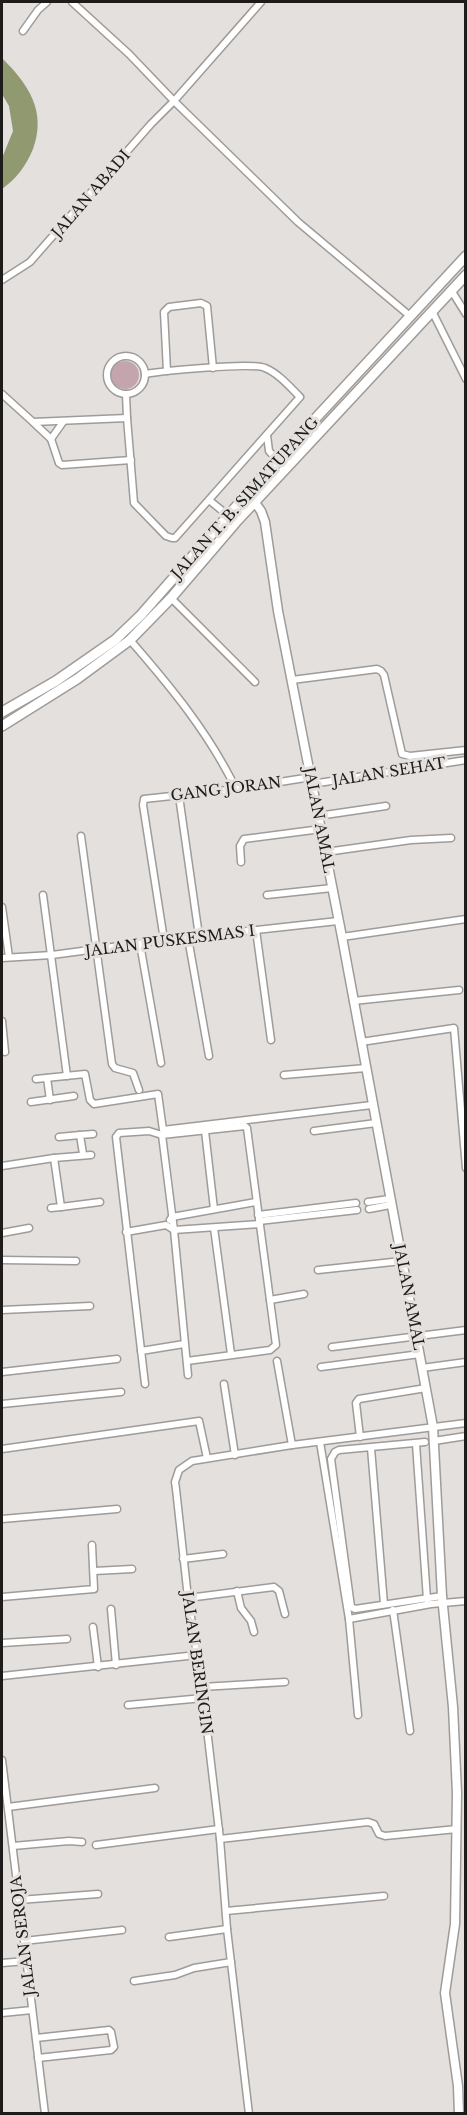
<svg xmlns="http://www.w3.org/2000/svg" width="467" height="2115" font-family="'Libre Baskerville',serif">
<rect width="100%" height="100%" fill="#e4e0dd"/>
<circle fill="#c4a5ad" cx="125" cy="375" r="14"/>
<path fill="#919971" d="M2,58C28,84 47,111 33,149C26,166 16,179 2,189V158L13,131L9,106L2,94Z"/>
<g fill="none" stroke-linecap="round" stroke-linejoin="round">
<defs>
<g id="street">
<path d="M72,2L129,54L174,101L261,2"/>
<path d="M23,31L38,10L47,2"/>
<path d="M2,280L30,262L151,124L174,101L298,222L410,316"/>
<path d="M451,290L466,314"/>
<path d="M432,311L466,379"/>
<circle cx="126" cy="375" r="19"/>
<path d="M167,371L164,312L169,307L201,303L207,306L213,368"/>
<path d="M2,394L33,422L127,418L134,503L166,536L172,538H175L300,397C290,387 278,373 265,368C252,362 163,371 145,374"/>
<path d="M126,394L127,418"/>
<path d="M34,423L51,439L59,463L62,465L131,460"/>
<path d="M267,435L269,451L277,460"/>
<path d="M51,439L63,422"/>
<path d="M209,500L236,522"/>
<path d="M171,598L255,682"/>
<path d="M130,640C170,686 209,733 236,789"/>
<path d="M292,680L377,669L381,671L384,675L402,754L410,756L466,750"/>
<path d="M312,784L466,760"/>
<path d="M179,796L199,936"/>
<path d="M318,816L386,806"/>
<path d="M81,836L112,1064L115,1068L133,1073L139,1090"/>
<path d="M326,852L411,840L451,838"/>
<path d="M241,862L240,846L244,839L321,829"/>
<path d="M43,895L67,1076"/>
<path d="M267,895L332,888"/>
<path d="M2,907L9,957"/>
<path d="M256,930L271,1040"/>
<path d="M342,937L466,919"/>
<path d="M188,938L209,1056"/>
<path d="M164,940L143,805L144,799L236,789L311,777"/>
<path d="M140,944L161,1063"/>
<path d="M2,958L52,955L164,940L338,921"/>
<path d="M353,1001L459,990"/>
<path d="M2,1021L5,1052"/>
<path d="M361,1042L454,1028L466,1168"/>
<path d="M284,1075L366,1068"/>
<path d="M47,1078L50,1100"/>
<path d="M36,1079L85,1074L90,1100L94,1104L158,1094L163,1130L372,1105"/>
<path d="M31,1102L74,1096"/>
<path d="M205,1131L214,1209"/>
<path d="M314,1131L376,1123"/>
<path d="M162,1135L174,1230L188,1375"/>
<path d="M59,1137L80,1135"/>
<path d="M83,1154L80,1135L93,1134"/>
<path d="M2,1166L54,1158L91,1155"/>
<path d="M368,1202L389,1199"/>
<path d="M61,1207L100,1202"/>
<path d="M51,1208L61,1207L54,1158"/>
<path d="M369,1209L390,1205"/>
<path d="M258,1215L356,1203"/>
<path d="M170,1220L172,1217L256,1202"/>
<path d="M259,1221L357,1210"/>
<path d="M214,1228L231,1354"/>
<path d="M126,1232L166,1225L174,1230L260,1224"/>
<path d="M2,1233L29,1228"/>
<path d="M2,1260L76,1261"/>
<path d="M318,1270L402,1261"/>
<path d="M270,1300L304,1294"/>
<path d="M2,1310L90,1306"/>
<path d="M332,1347L466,1330"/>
<path d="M141,1351L184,1344"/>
<path d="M277,1361L292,1445"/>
<path d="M321,1367L420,1354"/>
<path d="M422,1368L466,1362"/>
<path d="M2,1372L117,1359"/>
<path d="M145,1384L116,1137L119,1133L149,1131L162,1135L245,1126L247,1128L276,1345L270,1350L187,1361"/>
<path d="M224,1384L235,1455"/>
<path d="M2,1404L121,1392"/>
<path d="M360,1437L356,1403L359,1399L426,1388"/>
<path d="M434,1441L466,1436"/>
<path d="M320,1442L349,1619L358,1715"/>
<path d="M425,1442L339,1450L335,1452L331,1459L351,1607L355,1609L442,1596"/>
<path d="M416,1444L427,1599"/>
<path d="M371,1448L384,1604"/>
<path d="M2,1449L199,1421L207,1458"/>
<path d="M2,1519L117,1509"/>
<path d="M183,1559L223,1554"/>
<path d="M94,1571L132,1569"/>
<path d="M237,1591L241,1608L251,1621L254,1632"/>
<path d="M2,1597L94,1589L92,1545"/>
<path d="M188,1598L274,1587L279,1591L285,1614"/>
<path d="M111,1609L116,1665"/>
<path d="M393,1610L410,1731"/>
<path d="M349,1619L431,1604L466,1601"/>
<path d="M93,1627L98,1667"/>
<path d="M2,1643L67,1639"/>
<path d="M2,1676L197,1655"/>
<path d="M202,1687L285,1682"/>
<path d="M128,1705L203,1698"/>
<path d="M2,1760L45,2114"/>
<path d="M8,1807L155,1788"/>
<path d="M220,1839L368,1822L374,1824L379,1834L385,1836L457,1829"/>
<path d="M96,1845L219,1829"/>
<path d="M13,1846L69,1841L82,1842"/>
<path d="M19,1900L98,1894"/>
<path d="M226,1911L384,1896"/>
<path d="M169,1937L227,1929"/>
<path d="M24,1941L122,1930"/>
<path d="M2,1963L26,1961"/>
<path d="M134,1981L175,1975L194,1968L231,1962"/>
<path d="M2,2013L32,2010"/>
<path d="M36,2038L109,2030L111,2032L114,2047L111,2050L38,2058"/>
<path d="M249,2114L227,1929L220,1839L202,1687L188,1598L176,1489L175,1482L179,1470L192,1461L292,1445L466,1423"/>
</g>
<path id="secondary" d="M251,497L261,511L265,522L278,611L342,937L433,1427L442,1596L453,1707L457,1793L455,1924L445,1993L458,2086L459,2114"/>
<g id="primary">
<path d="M2,712L56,681L115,640L141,615L277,460L466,256"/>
<path d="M2,726L77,679L130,640L171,598L236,522L466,275"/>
</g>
</defs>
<use href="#street" stroke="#9f9b98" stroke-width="9"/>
<use href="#secondary" stroke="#9f9b98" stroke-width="11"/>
<use href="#primary" stroke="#9f9b98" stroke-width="12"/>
<use href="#street" stroke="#fff" stroke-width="6"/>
<use href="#secondary" stroke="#fff" stroke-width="8"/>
<use href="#primary" stroke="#fff" stroke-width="9"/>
</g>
<g text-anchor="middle" stroke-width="6" stroke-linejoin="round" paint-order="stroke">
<g font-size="15" fill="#1e1c1b" stroke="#e4e0dd">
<text transform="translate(91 194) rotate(-49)" y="5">JALAN ABADI</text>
<text transform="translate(245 498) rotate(-48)" y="5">JALAN T. B. SIMATUPANG</text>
<text transform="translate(389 772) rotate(-9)" y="5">JALAN SEHAT</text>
<text transform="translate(226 789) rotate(-7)" y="5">GANG JORAN</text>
<text transform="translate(319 820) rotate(79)" y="5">JALAN AMAL</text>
<text transform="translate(170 941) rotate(-7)" y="5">JALAN PUSKESMAS I</text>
<text transform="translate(409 1297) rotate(79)" y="5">JALAN AMAL</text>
<text transform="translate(197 1663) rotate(82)" y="5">JALAN BERINGIN</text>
<text transform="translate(23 1936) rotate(-97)" y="5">JALAN SEROJA</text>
</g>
</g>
<rect width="467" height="2115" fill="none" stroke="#1e1c1b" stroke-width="6"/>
</svg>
